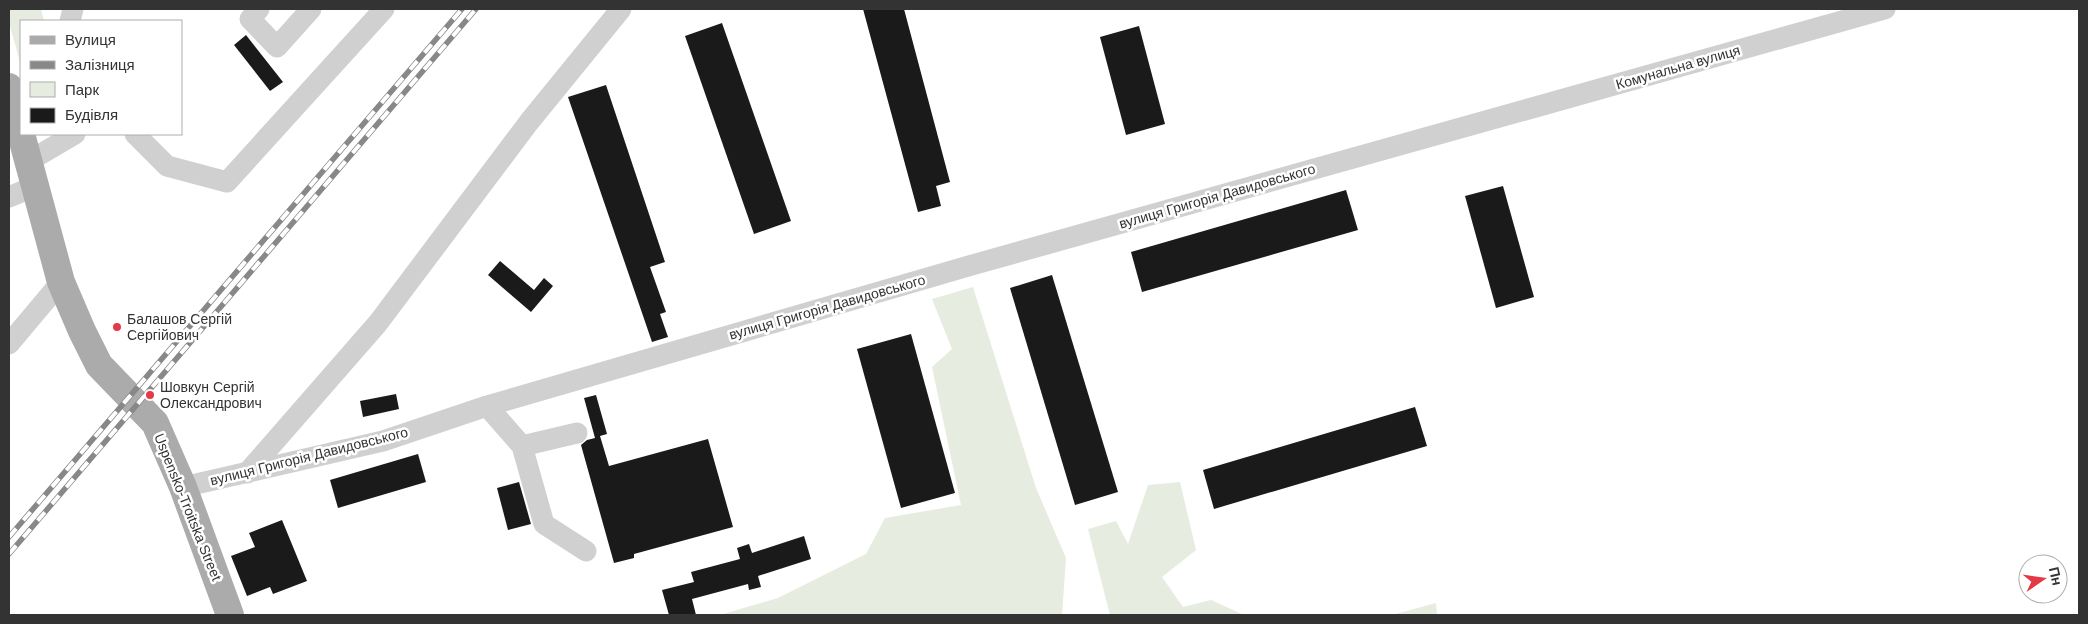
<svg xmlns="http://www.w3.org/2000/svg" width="2088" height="624" font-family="Arial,sans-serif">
<rect width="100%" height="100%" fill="#fff"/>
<g fill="#e6ecdf">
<path d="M9,9H41L44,21H21V65L9,23Z"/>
<path d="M973,287L1036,488L1066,558L1062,615H720L778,598L866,554L885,518L961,505L932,367L952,349L932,299Z"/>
<path d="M1180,482L1196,550L1162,577L1183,607L1211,600L1244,615H1110L1088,529L1116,521L1128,544L1148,485Z"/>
<path d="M1436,603L1437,615H1392Z"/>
</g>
<g fill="#1a1a1a">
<path d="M863,9H904L950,182L936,186L941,206L918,212Z"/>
<path d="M722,23L791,221L754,234L685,36Z"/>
<path d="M1139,26L1165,124L1126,135L1100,37Z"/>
<path d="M246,35L283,82L270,91L234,45Z"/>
<path d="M606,85L665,262L650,267L666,312L660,314L668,337L652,342L568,97Z"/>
<path d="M1503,186L1534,297L1496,308L1465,196Z"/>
<path d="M1346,190L1358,230L1142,292L1131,252Z"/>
<path d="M500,261L534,290L544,278L553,286L531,312L488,275Z"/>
<path d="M1052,275L1118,492L1075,505L1010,288Z"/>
<path d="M911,334L955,493L901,508L857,349Z"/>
<path d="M396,394L399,409L363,417L360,401Z"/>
<path d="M596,395L607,434L600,436L609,466L708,439L733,527L634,554V558L614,563L581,445L587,440L599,437L595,438L584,398Z"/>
<path d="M1415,407L1427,446L1214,509L1203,470Z"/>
<path d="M418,454L426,482L338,508L330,480Z"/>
<path d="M519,482L531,524L508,530L497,488Z"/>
<path d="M282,520L307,581L273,594L270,587L247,596L231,556L255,547L249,533Z"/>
<path d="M804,536L811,559L758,576L761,587L749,590L748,584L692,599L696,615H669L662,590L694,582L691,572L740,559L737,548L749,544L752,553Z"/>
</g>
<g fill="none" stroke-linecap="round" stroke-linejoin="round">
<g stroke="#d0d0d0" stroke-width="21">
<path d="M259,9L250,19L277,47L311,9"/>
<path d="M70,21L73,9"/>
<path d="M135,134L167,166L227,182L384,9"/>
<path d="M29,161L75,134"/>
<path d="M9,197L35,186"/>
<path d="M9,344L61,282"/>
<path d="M487,406L522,446L544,524L586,551"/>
<path d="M522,446L577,433"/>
<path d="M247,473L378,323L529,122L621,9"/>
<path d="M183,487L383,441L487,406L972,265L1885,9"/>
</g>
<g stroke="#ababab" stroke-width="28">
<path d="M9,87L21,133"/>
<path d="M21,134L61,282L82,331L99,365L155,423L183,487L230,615"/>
</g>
<defs>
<g id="rail">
<path d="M9,537L462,9"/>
<path d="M9,554L476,9"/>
</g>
</defs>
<use href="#rail" stroke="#888" stroke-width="5.5"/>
<use href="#rail" stroke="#fff" stroke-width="4" stroke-dasharray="11" stroke-linecap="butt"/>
</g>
<g fill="#e63946" stroke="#fff" stroke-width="2">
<circle cx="117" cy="327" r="5"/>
<circle cx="150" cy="395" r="5"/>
</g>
<g text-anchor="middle" stroke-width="5" stroke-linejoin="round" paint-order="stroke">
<g font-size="14" fill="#333" stroke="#fff">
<text transform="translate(1678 67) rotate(-16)" y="5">Комунальна вулиця</text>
<text transform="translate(1217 196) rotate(-16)" y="5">вулиця Григорія Давидовського</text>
<text transform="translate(827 307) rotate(-16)" y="5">вулиця Григорія Давидовського</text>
<text transform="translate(309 456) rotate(-14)" y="5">вулиця Григорія Давидовського</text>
<text transform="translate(188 507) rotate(68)" y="5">Uspensko-Troitska Street</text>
</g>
<g font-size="14" fill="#333" stroke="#fff" text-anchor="start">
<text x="127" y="324">Балашов Сергій<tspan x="127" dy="16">Сергійович</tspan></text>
<text x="160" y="392">Шовкун Сергій<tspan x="160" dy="16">Олександрович</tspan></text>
</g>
</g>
<rect width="2088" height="624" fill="none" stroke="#333333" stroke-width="20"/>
<rect x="20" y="20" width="162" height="115" fill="#ffffff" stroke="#adadad"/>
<rect x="30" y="36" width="25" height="8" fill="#ababab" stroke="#adadad"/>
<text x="65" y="45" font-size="15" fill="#333333">Вулиця</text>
<rect x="30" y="61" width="25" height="8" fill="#888888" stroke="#adadad"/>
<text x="65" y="70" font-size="15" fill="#333333">Залізниця</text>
<rect x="30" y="82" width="25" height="15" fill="#e6ecdf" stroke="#adadad"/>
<text x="65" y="95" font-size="15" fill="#333333">Парк</text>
<rect x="30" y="108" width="25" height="15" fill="#1a1a1a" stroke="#adadad"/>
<text x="65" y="120" font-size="15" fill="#333333">Будівля</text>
<g transform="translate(2043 579) rotate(77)"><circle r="24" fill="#ffffff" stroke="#adadad"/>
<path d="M0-4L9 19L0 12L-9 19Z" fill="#e63946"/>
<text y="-8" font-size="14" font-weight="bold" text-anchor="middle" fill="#333333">Пн</text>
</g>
</svg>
